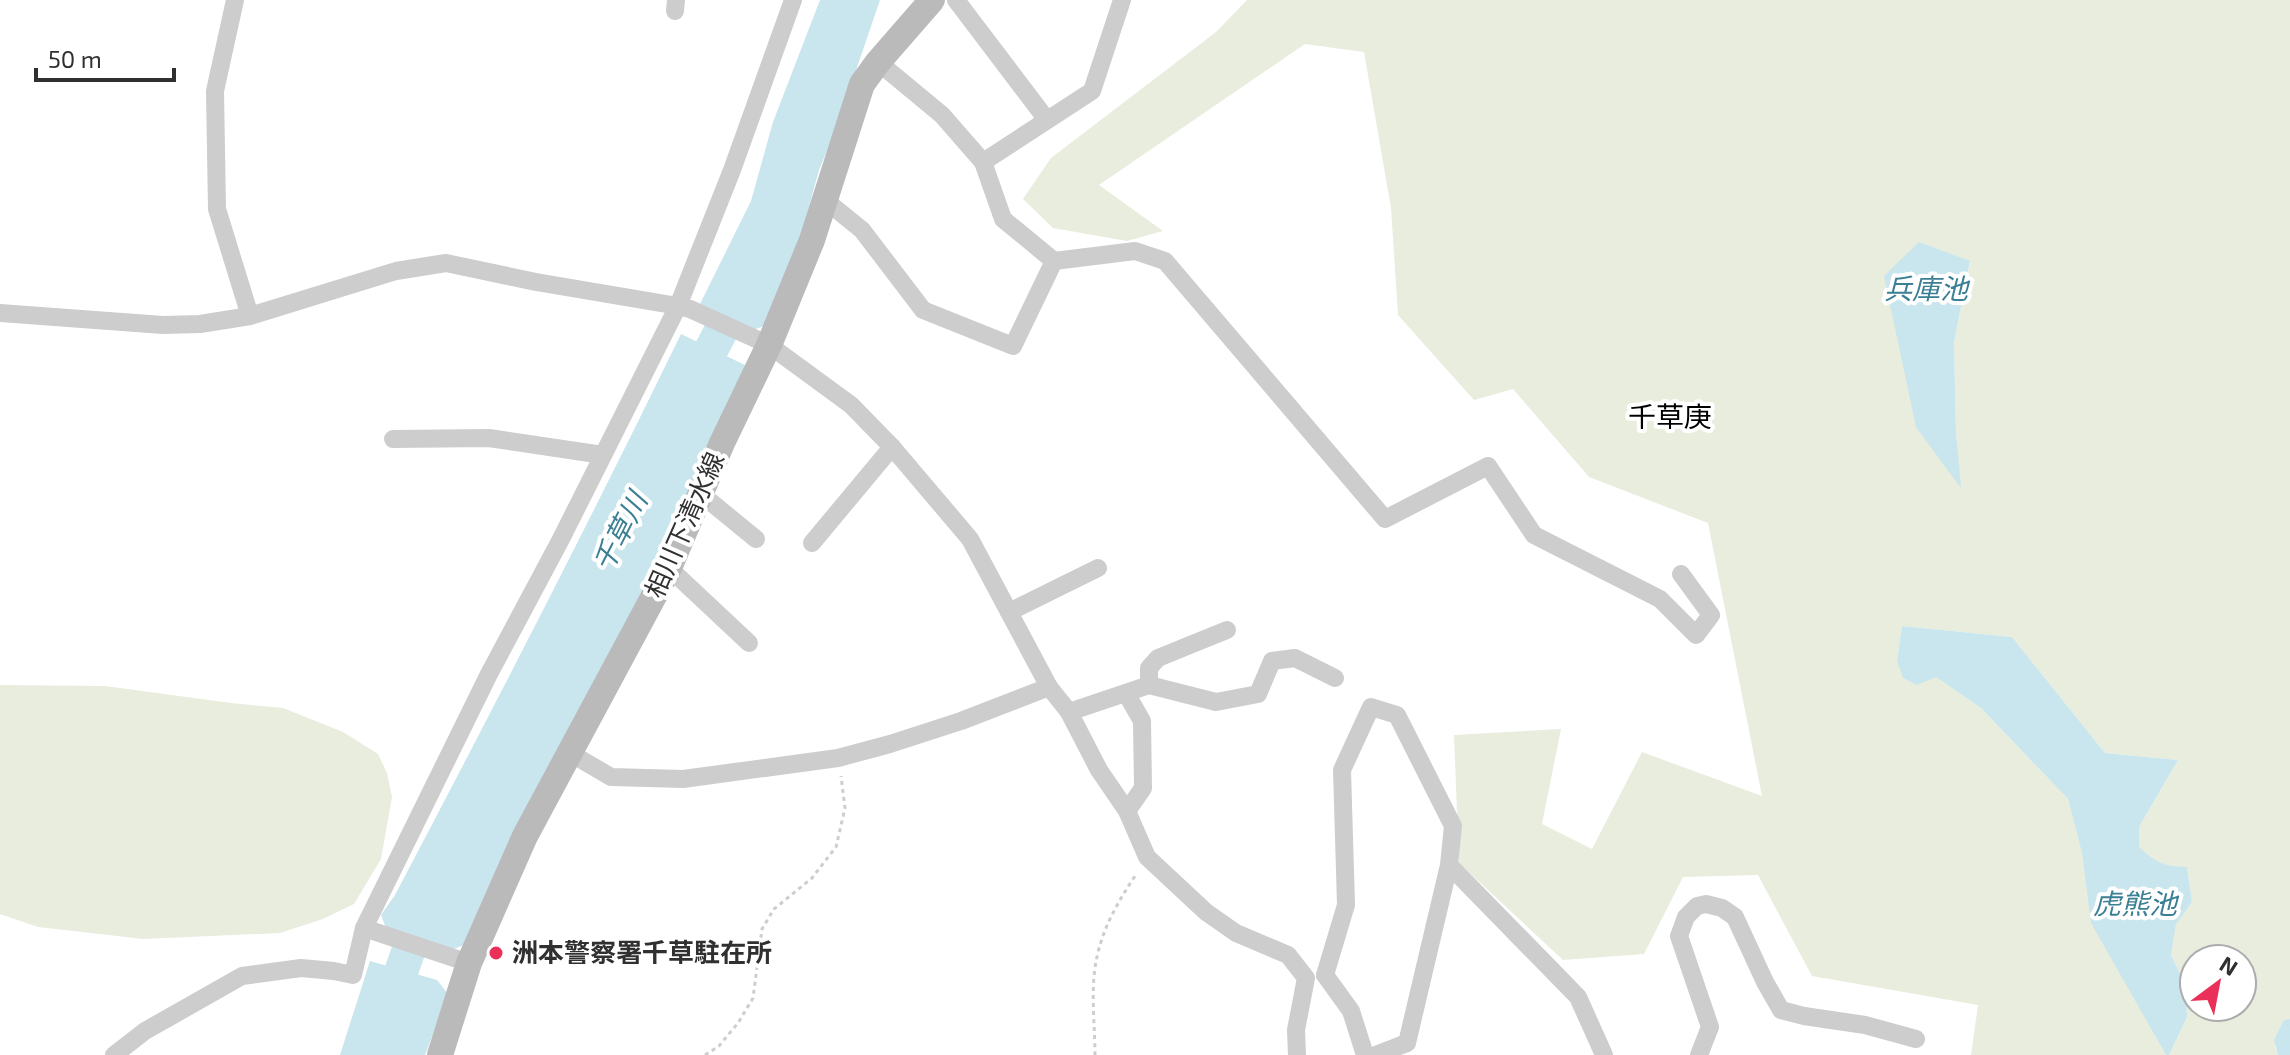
<svg xmlns="http://www.w3.org/2000/svg" width="2290" height="1055" font-family="'Exo 2','Noto Sans JP',sans-serif">
<rect width="100%" height="100%" fill="#fff"/>
<g fill="#e8edde" fill-rule="evenodd">
<path d="M1247,0H2290V1019L2275,1046L2278,1055H2169L2187,1017L2186,986L2171,955L2176,923L2192,902L2187,868C2163,866 2157,863 2139,847V827L2178,760L2105,753L2012,637L1902,626L1897,661L1936,677L1981,708L2068,799L2082,852L2092,923L2166,1055H1971L1978,1005L1812,976L1758,875L1683,877L1644,954L1563,960L1459,863L1454,735L1561,729L1542,824L1592,849L1642,752L1762,796L1708,523L1589,477L1513,389L1474,400L1398,315L1391,208L1364,52L1305,44L1099,185L1163,231L1127,241L1053,228L1023,199L1051,158L1216,32ZM1919,242L1970,262L1954,342L1956,432L1960,487ZM2194,959H2242V1007H2194Z"/>
<path d="M0,685L105,686L231,703L283,708L343,732L378,754L387,773L392,797L381,859L354,904L323,919L280,933L143,939L38,927L0,914Z"/>
</g>
<g fill="#c9e5ed">
<path d="M820,0H880L836,129L819,170L791,272L769,324L753,330L700,304L751,201L773,122Z"/>
<path d="M1919,242L1970,261L1954,342L1956,432L1961,488L1916,427L1884,276Z"/>
<path d="M681,334L751,368L670,546L466,944L454,949L386,928L381,915L395,895C493,709 589,523 681,334Z"/>
<path d="M1902,626L2012,637L2105,753L2178,760L2139,827V847C2157,863 2163,866 2187,867L2192,902L2176,924L2171,955L2186,986L2187,1017L2169,1055H2166L2091,923L2082,853L2068,799L1981,708L1936,677L1917,685L1903,678L1897,661Z"/>
<path d="M370,961L437,980L448,994L425,1055H340Z"/>
<path d="M2290,1019V1055H2278L2274,1040L2284,1020Z"/>
</g>
<g fill="none" stroke-linecap="round" stroke-linejoin="round">
<g stroke="#c9e5ed" stroke-width="34">
<path d="M691,388L741,293"/>
<path d="M372,1055L414,935L429,911"/>
</g>
<g stroke="#cdcdcd" stroke-width="3" stroke-dasharray="4 4" stroke-linecap="butt">
<path d="M705,1055L719,1046L738,1023L753,998L762,929L774,909L812,878L836,847L845,808L841,776"/>
<path d="M1095,1055C1095,1028 1091,995 1095,968C1100,932 1117,903 1137,873"/>
</g>
<g stroke="#cdcdcd" stroke-width="18">
<path d="M235,0L215,91L217,209L250,316"/>
<path d="M956,0L1047,120"/>
<path d="M675,11L676,0"/>
<path d="M878,62L942,115L983,162L1003,219L1054,261L1135,251L1165,261L1385,519L1488,466L1534,535L1660,599L1696,635L1711,615L1681,574"/>
<path d="M983,162L1092,91L1122,0"/>
<path d="M825,200L862,230L923,310L1013,346L1054,261"/>
<path d="M0,313L163,325L200,324L250,316L396,271L446,263L536,282L678,306L690,309L769,345L851,405L892,447L970,539L1049,687L1069,712L1099,770L1127,811L1147,857L1206,912L1236,933L1288,955L1306,978L1296,1030L1297,1055"/>
<path d="M393,439L489,438L603,455"/>
<path d="M701,494L756,539"/>
<path d="M812,543L892,447"/>
<path d="M669,568L749,643"/>
<path d="M1009,612L1098,568"/>
<path d="M1149,685V668L1158,658L1227,630"/>
<path d="M1126,693L1142,721L1143,788L1127,811"/>
<path d="M1069,712L1149,685L1216,702L1258,694L1272,661L1295,658L1335,678"/>
<path d="M570,753L611,777L683,779L838,758L890,744L961,721L1049,687"/>
<path d="M1449,865L1578,997L1604,1055"/>
<path d="M364,928L469,963"/>
<path d="M1325,975L1346,905L1342,770L1371,707L1397,715L1453,826L1449,865L1407,1043L1376,1055"/>
<path d="M1325,975L1351,1011L1365,1055"/>
<path d="M114,1055L145,1031L242,976L301,968L334,971L353,975L364,928L489,674L561,539L678,306L732,170L793,0"/>
<path d="M1699,1055L1710,1027L1679,936L1686,917L1697,906L1706,904L1722,908L1735,917L1765,982L1781,1010L1804,1016L1865,1025L1916,1039"/>
</g>
<path stroke="#bababa" stroke-width="26" d="M440,1055L469,963L525,836L669,568L722,443L769,345L812,240L862,84L878,62L932,0"/>
</g>
<circle fill="#ea2f58" stroke="#fff" stroke-width="3" cx="496" cy="953" r="8"/>
<g text-anchor="middle" stroke-width="8" stroke-linejoin="round" paint-order="stroke">
<g font-size="26" fill="#303030" stroke="#fff">
<text transform="translate(685 525) rotate(-66)" y="9">相川下清水線</text>
</g>
<g font-size="26" font-weight="bold" fill="#303030" stroke="#fff" text-anchor="start">
<text x="512" y="962">洲本警察署千草駐在所</text>
</g>
<g font-size="28" font-style="italic" fill="#3b7f95" stroke="#fff">
<text x="1926" y="299">兵庫池</text>
<text transform="translate(620 532) rotate(-63)" y="10">千草川</text>
<text x="2135" y="914">虎熊池</text>
</g>
<g font-size="28" fill="#000" stroke="#fff">
<text x="1670" y="427">千草庚</text>
</g>
</g>
<g transform="translate(2218 983) rotate(32)"><circle r="38" fill="#ffffff" stroke="#acacac" stroke-width="2"/>
<path d="M0-6L14 30L0 20L-14 30Z" fill="#ea2f58"/>
<text y="-12" font-size="22" font-weight="bold" text-anchor="middle" fill="#303030">N</text>
</g>
<path d="M36 68v12h138v-12" fill="none" stroke="#303030" stroke-width="4"/>
<text x="48" y="68" font-size="24" fill="#303030" stroke="#ffffff" stroke-width="6" paint-order="stroke">50 m</text>
</svg>
